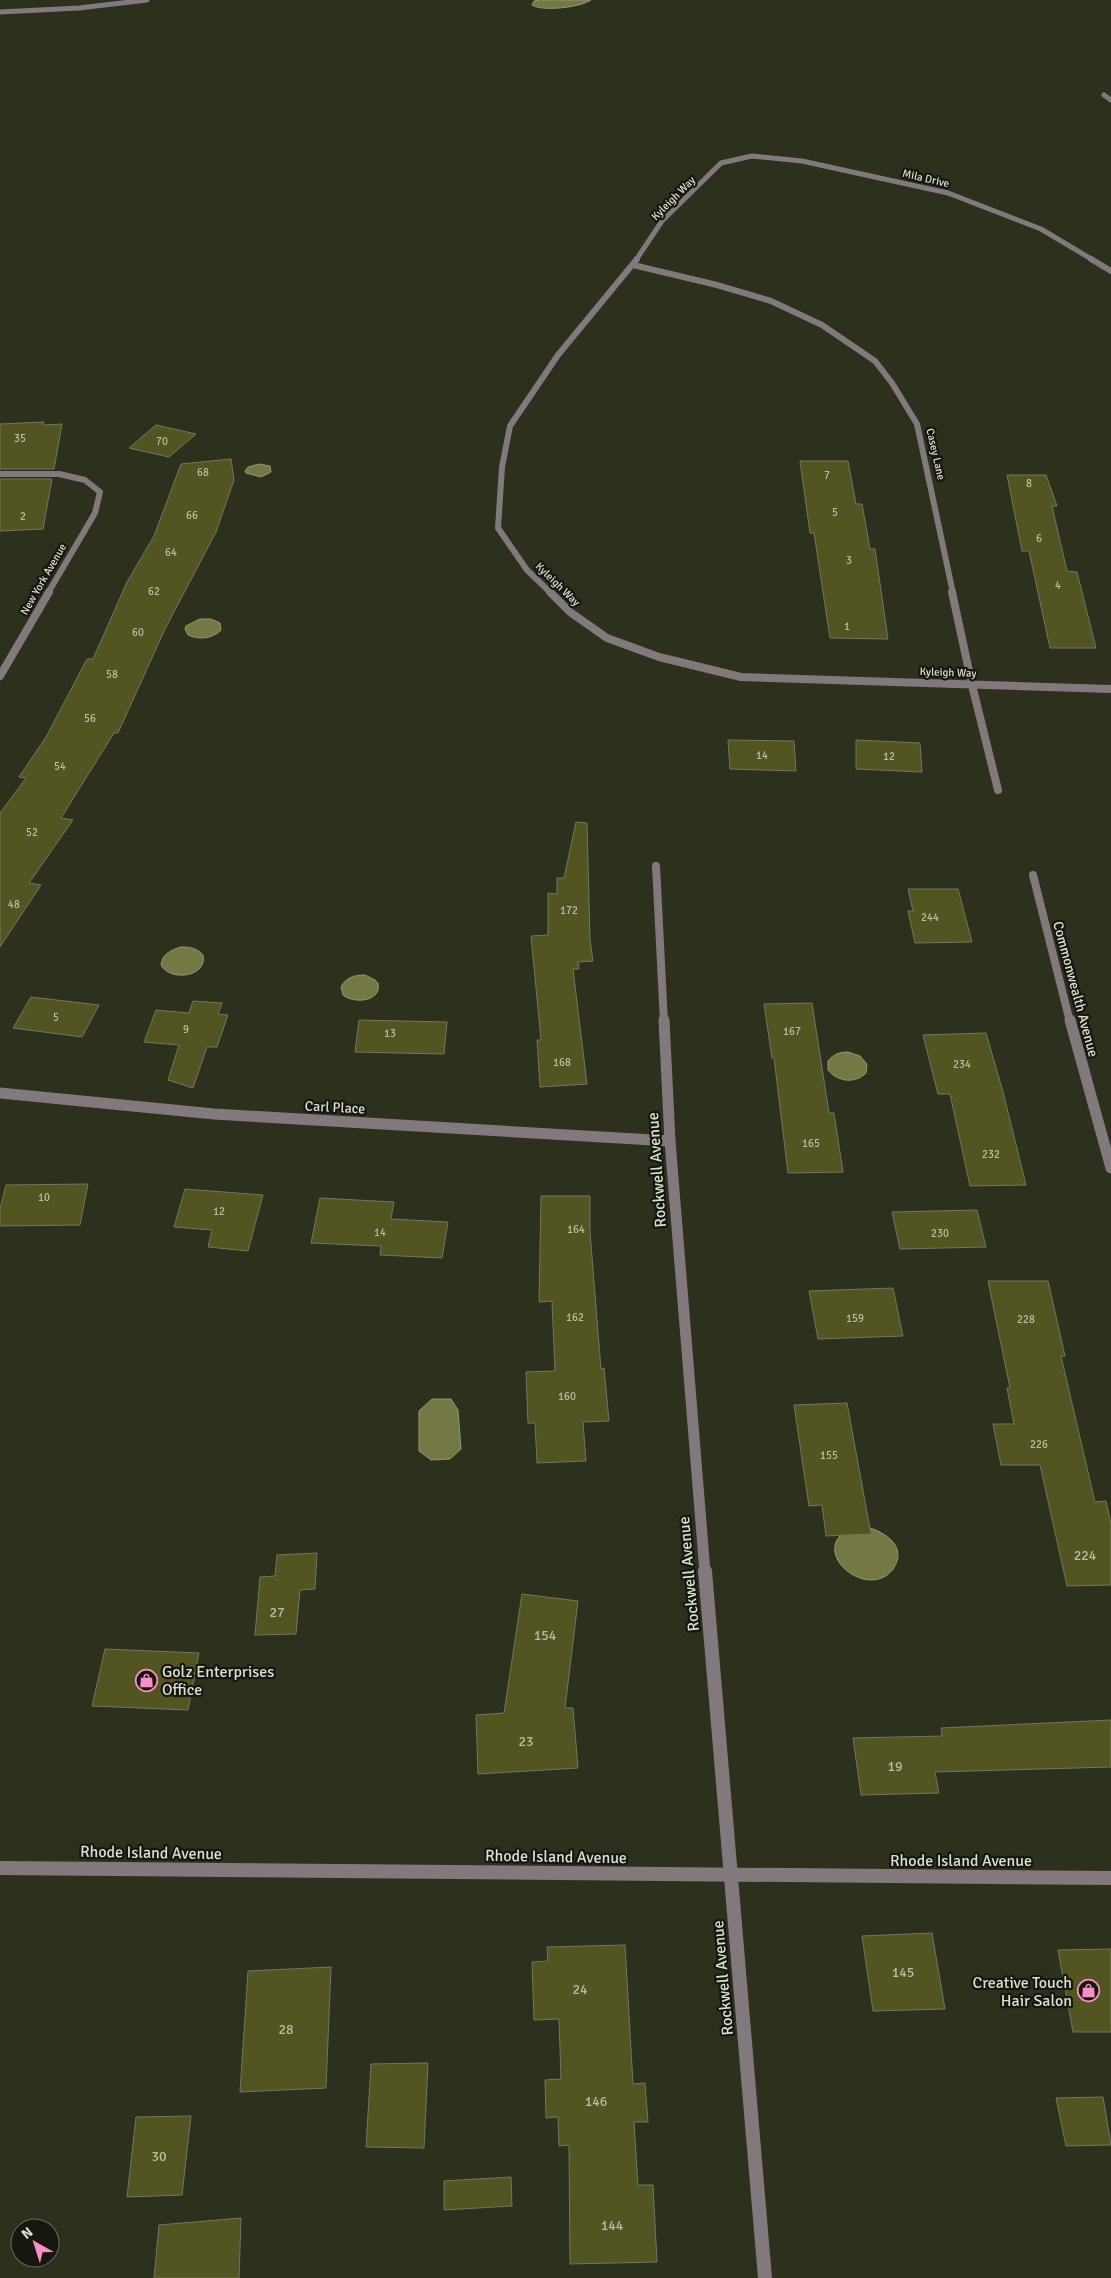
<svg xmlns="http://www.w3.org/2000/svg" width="1111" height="2278" font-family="Signika,sans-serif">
<rect width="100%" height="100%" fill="#2e301e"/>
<g fill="#747844" stroke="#94976f">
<path d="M539,0H591C581,7 543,12 532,5L534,1Z"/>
<path d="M259,464L270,466L271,472L261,477L246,473L245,471L248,467Z"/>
<path d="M200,619H211L220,623L221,630C212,639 199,640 188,635L185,629L186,626Z"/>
<path d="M181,947C190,947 197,948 203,955C208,977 170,982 161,965C162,954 171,950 181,947Z"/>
<path d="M365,975L375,980L378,983C382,1002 354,1004 343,995L341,987C346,977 355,975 365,975Z"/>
<path d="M848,1052L860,1056L867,1064L866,1073C855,1084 838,1082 828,1070V1061C834,1054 839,1052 848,1052Z"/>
<path d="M432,1399H451L458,1410L461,1449L450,1459L431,1460L419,1451V1411Z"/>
<path d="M860,1526C880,1528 910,1545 893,1569C870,1600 815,1558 842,1534C847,1531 855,1529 860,1526Z"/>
</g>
<g fill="#525421" stroke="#747662">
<path d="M44,422L43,425L62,424L54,469H0V424Z"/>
<path d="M156,425L196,434L169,457L129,448Z"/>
<path d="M231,459L234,480L216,532L165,629L118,733H114L61,818L73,820L29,883L41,885L0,947V813L26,778L19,777L46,737L87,659H93L127,582L154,536L181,464Z"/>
<path d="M800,461H848L856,504H862L870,549H875L888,639L830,638L814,533H810Z"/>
<path d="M1007,475H1046L1057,506H1052L1067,571L1077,572L1096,648H1050L1029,551H1022Z"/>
<path d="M0,479H52L43,529L0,531Z"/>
<path d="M728,740L794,741L796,771L730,769Z"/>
<path d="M856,740L920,743L922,772L856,769Z"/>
<path d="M576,822L587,823L590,940L593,961L578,962L579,969H573L587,1084L540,1087L537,1040H541L531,936L548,935V893L557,894V878H564Z"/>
<path d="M908,889H958L972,942L915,943L908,911H913Z"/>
<path d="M31,997L99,1005L82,1037L13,1028Z"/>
<path d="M193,1001L222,1003L218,1014L228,1015L217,1047H207L193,1088L168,1080L179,1045L144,1042L156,1010L189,1013Z"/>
<path d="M812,1003L829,1113H834L843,1172L788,1173L774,1058H772L764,1004Z"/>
<path d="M359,1020L447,1022L444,1054L355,1052Z"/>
<path d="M986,1033L1003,1092L1026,1185L970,1186L950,1094H938L923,1035Z"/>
<path d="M88,1184L80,1225L0,1226V1209L6,1185Z"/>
<path d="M185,1189L263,1195L248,1251L208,1247L212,1230L174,1227Z"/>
<path d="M541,1196H590V1232L601,1369L604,1368L609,1421L583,1422L586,1461L537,1463L535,1423H528L526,1372L555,1371L552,1301L539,1302Z"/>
<path d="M320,1198L394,1202L391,1219L448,1222L442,1258L380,1255L381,1246L311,1243Z"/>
<path d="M977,1210L986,1247L900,1249L892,1212Z"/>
<path d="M988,1281H1048L1065,1356H1061L1095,1502L1106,1501L1111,1524V1585L1067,1586L1040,1465H1001L993,1424H1014L1007,1388H1010Z"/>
<path d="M893,1288L903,1336L818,1339L809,1291Z"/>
<path d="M847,1403L871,1534L826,1536L822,1505L809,1506L794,1405Z"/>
<path d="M317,1553L315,1589L300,1590L296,1634L255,1635L260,1577L275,1576L277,1555Z"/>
<path d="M522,1594L578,1601L565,1708H573L578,1768L478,1774L476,1715L504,1713Z"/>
<path d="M105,1649L199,1653L188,1710L92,1706Z"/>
<path d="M1111,1720V1767L935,1772L939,1793L861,1795L853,1738L942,1736L941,1728Z"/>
<path d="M932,1933L945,2009L873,2011L862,1936Z"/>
<path d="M625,1945L633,2084L645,2083L648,2122H634L638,2185H653L657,2262L570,2264L569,2145L559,2146L558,2117L546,2118L545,2080L561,2079L559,2019L534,2020L532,1962L548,1961L547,1947Z"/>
<path d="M1111,1949V2032H1073L1058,1950Z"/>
<path d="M331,1967L326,2088L240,2092L248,1971Z"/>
<path d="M428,2063L424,2148L366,2147L371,2064Z"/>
<path d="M1103,2097L1111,2145L1066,2146L1056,2098Z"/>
<path d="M191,2116L182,2195L127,2197L136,2117Z"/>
<path d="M511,2177L512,2206L444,2210V2181Z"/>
<path d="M241,2218L239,2278H154L159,2225Z"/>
</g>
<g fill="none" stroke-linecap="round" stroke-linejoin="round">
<path stroke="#82797d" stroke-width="5" d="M1104,95L1111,100"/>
<path stroke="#82797d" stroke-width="5" d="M636,260L662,221L721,163L752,156L802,161L948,193L1041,229L1093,260"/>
<g stroke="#82797d" stroke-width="6">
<path d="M1091,259L1111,271"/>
<path d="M633,265L717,285L771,301L822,325L875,361L892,383L917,424L953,593"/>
<path d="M0,474H59L85,480L100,492L95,513L48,593"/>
<path d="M551,593L527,570L498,528L502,467L510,426L558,355L637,259"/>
</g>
<g stroke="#82797d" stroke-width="8">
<path d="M550,592L570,612L607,638L659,657L741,677L1111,689"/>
<path d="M952,592L972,685L998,790"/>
<path d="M0,676L49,592"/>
<path d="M656,866L664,1022"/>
<path d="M1033,875L1070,1022"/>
</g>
<g stroke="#82797d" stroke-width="11">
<path d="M664,1020L670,1141L705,1572"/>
<path d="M1070,1020L1111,1168"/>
<path d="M0,1093L214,1114L670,1141"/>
</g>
<g stroke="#82797d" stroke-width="14">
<path d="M705,1571L765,2278"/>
<path d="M0,1868L1111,1878"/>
</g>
<path stroke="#82797d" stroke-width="5" d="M0,12L79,8L147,0"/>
</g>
<defs>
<symbol id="shop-ring" viewBox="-11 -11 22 22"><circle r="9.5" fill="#16170f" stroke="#fa8fc8" stroke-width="1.5"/><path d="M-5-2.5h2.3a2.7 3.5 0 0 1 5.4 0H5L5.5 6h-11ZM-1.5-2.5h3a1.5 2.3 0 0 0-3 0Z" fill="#fa8fc8"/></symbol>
</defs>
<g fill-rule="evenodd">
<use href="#shop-ring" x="134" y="1668" width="25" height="25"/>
<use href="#shop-ring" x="1076" y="1978" width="25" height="25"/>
</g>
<g text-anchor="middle" stroke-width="4.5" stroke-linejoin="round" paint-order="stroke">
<g font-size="11" fill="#dedfd4" stroke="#16170f">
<text transform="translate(926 178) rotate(13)" y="4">Mila Drive</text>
<text transform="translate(673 198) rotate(-45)" y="4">Kyleigh Way</text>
<text transform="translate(936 454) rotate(77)" y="4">Casey Lane</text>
<text transform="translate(43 579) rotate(-60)" y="4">New York Avenue</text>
<text transform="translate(558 584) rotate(44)" y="4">Kyleigh Way</text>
<text transform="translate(948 672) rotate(2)" y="4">Kyleigh Way</text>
</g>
<g font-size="11" fill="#bbbca7">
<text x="20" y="442">35</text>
<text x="162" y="445">70</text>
<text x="203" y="476">68</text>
<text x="827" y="479">7</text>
<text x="1029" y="487">8</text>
<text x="835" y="516">5</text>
<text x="192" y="519">66</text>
<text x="23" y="520">2</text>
<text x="1039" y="542">6</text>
<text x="171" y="556">64</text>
<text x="849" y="564">3</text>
<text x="1058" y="589">4</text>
<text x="154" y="595">62</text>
<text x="847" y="630">1</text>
<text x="138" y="636">60</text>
<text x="112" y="678">58</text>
<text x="90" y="722">56</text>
<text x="762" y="759">14</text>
<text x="889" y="760">12</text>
<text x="60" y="770">54</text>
<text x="32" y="836">52</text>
<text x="14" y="908">48</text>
<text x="569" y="914">172</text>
<text x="930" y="921">244</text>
<text x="56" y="1021">5</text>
<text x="186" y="1033">9</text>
<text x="792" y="1035">167</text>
<text x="390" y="1037">13</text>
<text x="562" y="1066">168</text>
<text x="962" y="1068">234</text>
<text x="811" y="1147">165</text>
<text x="991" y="1158">232</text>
<text x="44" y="1201">10</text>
<text x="219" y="1215">12</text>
<text x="576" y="1233">164</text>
<text x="380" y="1236">14</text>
<text x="940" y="1237">230</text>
<text x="575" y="1321">162</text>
<text x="855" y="1322">159</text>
<text x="1026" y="1323">228</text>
<text x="567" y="1400">160</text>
<text x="1039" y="1448">226</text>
<text x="829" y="1459">155</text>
</g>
<g font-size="14" fill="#dedfd4" stroke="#16170f">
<text transform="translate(1076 989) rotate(75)" y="5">Commonwealth Avenue</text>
<text transform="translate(335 1107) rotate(3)" y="5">Carl Place</text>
</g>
<g font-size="14" fill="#bbbca7">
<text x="1085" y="1560">224</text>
<text x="277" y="1617">27</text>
<text x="545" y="1640">154</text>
<text x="526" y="1746">23</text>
<text x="895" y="1771">19</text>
<text x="903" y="1977">145</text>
<text x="580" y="1994">24</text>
<text x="286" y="2034">28</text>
<text x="596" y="2106">146</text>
<text x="159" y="2161">30</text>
<text x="612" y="2230">144</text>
</g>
<g font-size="16" fill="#dedfd4" stroke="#16170f">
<text transform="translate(656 1170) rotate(-94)" y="6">Rockwell Avenue</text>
<text transform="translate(688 1574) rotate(-95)" y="6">Rockwell Avenue</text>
<text transform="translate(151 1852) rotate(1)" y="6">Rhode Island Avenue</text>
<text transform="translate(556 1856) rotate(1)" y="6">Rhode Island Avenue</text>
<text x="961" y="1866">Rhode Island Avenue</text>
<text transform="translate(722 1978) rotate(-95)" y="6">Rockwell Avenue</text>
</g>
<g font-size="16" fill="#dedfd4" stroke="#16170f" text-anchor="start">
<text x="162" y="1677">Golz Enterprises<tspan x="162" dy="18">Office</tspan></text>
<text x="1072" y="1988" text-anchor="end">Creative Touch<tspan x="1072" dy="18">Hair Salon</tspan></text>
</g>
</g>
<g transform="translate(35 2243) rotate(321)"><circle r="24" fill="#16170f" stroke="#66675e"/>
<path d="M0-4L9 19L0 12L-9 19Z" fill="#fa8fc8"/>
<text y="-8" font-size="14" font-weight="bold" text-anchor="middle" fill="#dedfd4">N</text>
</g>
</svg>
